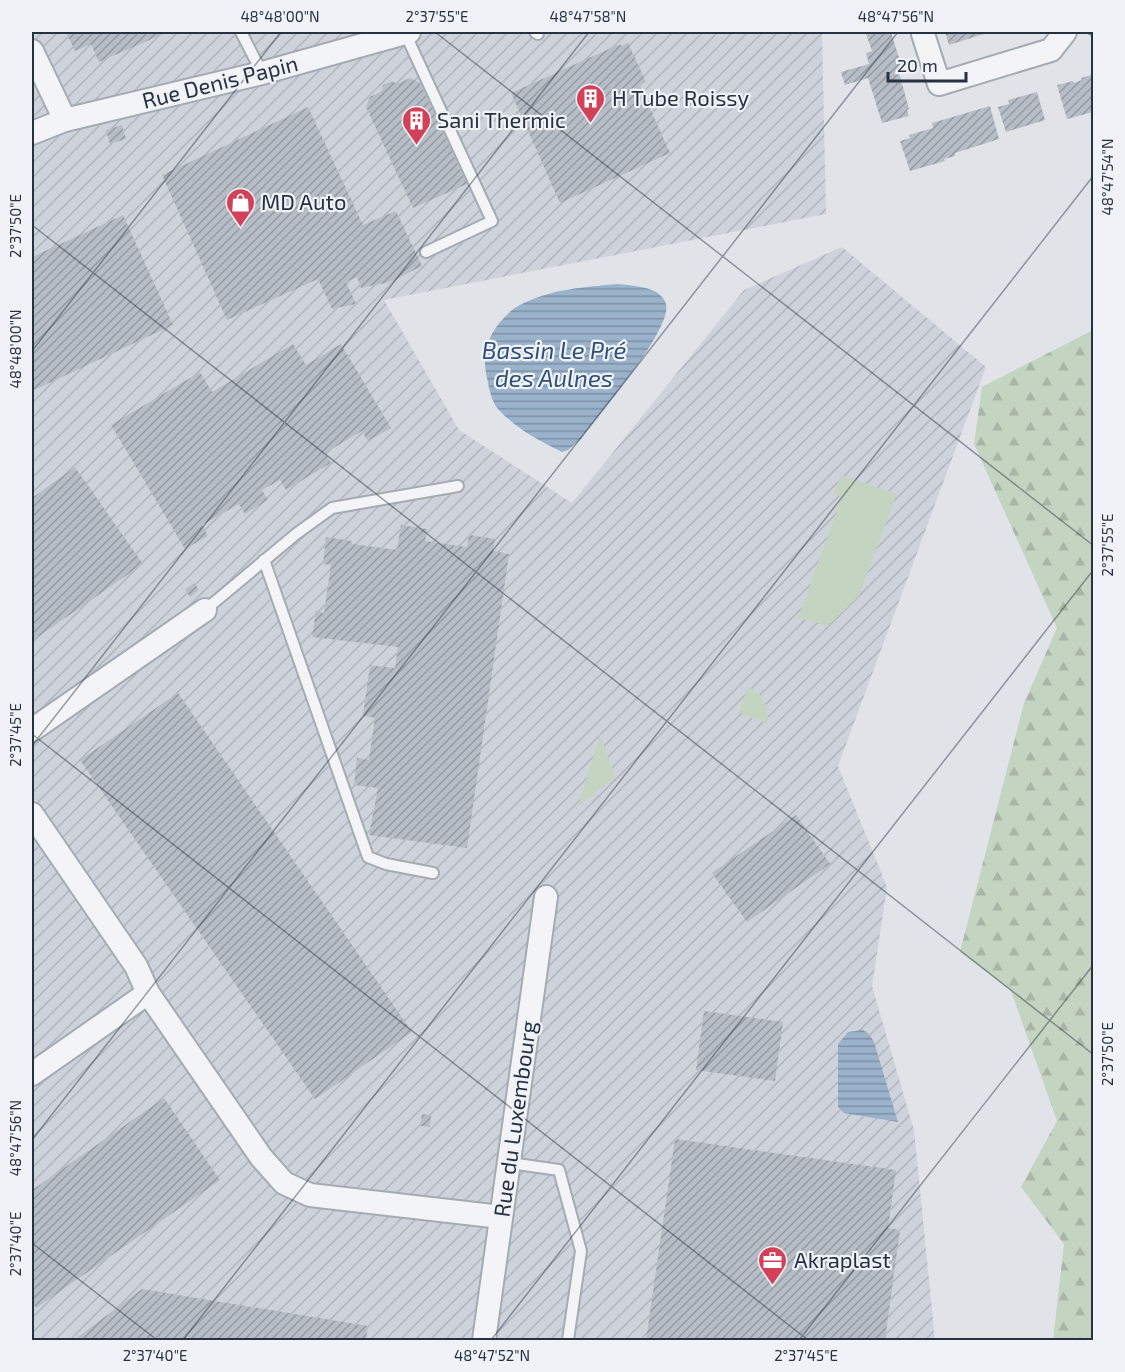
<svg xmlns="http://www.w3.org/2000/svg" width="1125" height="1372" font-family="'Exo 2',sans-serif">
<defs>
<pattern id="industrial-furrows" width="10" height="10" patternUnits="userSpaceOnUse" patternTransform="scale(1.5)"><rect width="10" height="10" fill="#ced3db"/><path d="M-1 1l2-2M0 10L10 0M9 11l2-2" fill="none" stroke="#b1b6bd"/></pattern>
<pattern id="forest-firs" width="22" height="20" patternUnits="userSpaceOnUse" patternTransform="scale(1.5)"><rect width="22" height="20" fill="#c5d3c1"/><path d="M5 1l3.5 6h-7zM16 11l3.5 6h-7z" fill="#a9b6a7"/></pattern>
<pattern id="water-rules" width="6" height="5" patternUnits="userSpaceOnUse" patternTransform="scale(1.5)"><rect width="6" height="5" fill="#9ab2ca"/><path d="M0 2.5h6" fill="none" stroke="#7e91a6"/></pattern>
<pattern id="building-hatch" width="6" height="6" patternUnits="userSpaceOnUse" patternTransform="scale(1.5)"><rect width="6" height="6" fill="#b7bdc6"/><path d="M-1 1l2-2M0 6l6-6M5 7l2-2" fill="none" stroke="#959aa2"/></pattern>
</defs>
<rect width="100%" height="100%" fill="#e0e4e9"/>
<path fill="url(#industrial-furrows)" d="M32,32H822L826,214L384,300L459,430L572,503L744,290L842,247L986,367L838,766L887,887L872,986L914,1130L935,1340H32Z"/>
<g fill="#c5d3c1">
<path d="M841,475L897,494L859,596L828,626L798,618L842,497L833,494Z"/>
<path d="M748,686C764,696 770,706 767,724L739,712Z"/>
<path d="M600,734L615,777L578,807Z"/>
</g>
<path fill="url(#forest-firs)" d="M1093,330L1094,1340H1053L1064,1244L1021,1187L1057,1121L1011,991L960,952L1024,703L1057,628L974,444L982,387Z"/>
<g fill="url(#water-rules)">
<path d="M618,284C633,286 661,286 666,304C673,328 599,415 582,438L568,450L562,452C539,441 515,428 498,409C493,403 491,395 489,388C487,377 484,367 485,356C486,337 503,314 520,305C549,289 586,287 618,284Z"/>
<path d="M863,1030L869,1034L874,1042L898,1122L844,1113L838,1107V1044L848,1032Z"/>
</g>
<g fill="url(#building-hatch)">
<path d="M66,32H168L99,62L91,44L75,51Z"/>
<path d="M875,32H891L902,68L898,69L909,109L907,110L909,116L882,123L868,78L845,85L841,72L869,64L866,53L872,51L866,34Z"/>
<path d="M945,32H990L949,45Z"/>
<path d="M628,43L646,82L640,86L670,153L560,203L511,93L620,44L621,46Z"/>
<path d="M1094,74V103L1091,104L1093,112L1067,119L1057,85L1073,81L1074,83L1082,80L1081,78Z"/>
<path d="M410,78L420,83L467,184L413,208L366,107L370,97L382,91L383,85L392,81L397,84Z"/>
<path d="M1037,92L1045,120L1006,132L998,107L1009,104L1008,100Z"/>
<path d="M990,106L999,139L955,153V156L944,159L945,161L910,171L900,141L910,138L909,135L933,128L932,123Z"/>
<path d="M308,107L363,225L396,211L422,266L390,282L361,288L357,277L346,282L356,304L332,309L318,279L227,320L162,175Z"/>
<path d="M122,125L126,139L110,144L106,130Z"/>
<path d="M123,215L173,325L32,391V257Z"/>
<path d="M293,344L306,365L341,344L391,428L368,441L362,431L325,453L331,463L286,490L280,480L262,490L268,500L245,514L239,504L202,525L208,536L185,549L111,425L200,372L212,392Z"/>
<path d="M75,467L143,564L32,641V498Z"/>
<path d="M401,525L427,529L425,541L467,547L469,535L495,539L493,551L509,554L467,848L369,835L378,788L354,785L357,758L369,760L375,718L363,716L370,665L395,668L398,647L312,637L316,611L324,613L331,565L323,564L326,537L352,541V544L397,550Z"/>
<path d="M194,583L199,590L190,597L185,590Z"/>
<path d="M178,693L412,1032L315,1099L80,760Z"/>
<path d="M796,815L830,864L747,922L712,873Z"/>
<path d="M704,1011L783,1022L775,1081L696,1070Z"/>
<path d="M164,1098L220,1180L36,1308L32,1301V1190Z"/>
<path d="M422,1114L431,1115L430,1127L420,1126Z"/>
<path d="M675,1139L896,1170L888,1228L900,1230L885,1340H646Z"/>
<path d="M142,1289L368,1326L366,1340H74Z"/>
</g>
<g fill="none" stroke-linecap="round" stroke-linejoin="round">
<defs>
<g id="lane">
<path d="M241,32L262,73"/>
<path d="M535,32L538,34"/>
<path d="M405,33L492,221L426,252"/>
<path d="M264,560L368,857L386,864L433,873"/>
<path d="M205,610L296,534L332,508L458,486"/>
<path d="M510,1163L559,1170L581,1251L568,1340"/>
</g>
<g id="street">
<path d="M923,34L939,84L1051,50L1065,32"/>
<path d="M32,51L65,120"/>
<path d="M32,133L65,120L262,73L409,32"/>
<path d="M32,730L205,610"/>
<path d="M32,814L136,966L148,993L261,1157L284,1183L310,1195L501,1217"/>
<path d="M32,1074L148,993"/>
<path d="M484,1340L546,897"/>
</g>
</defs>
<use href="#lane" stroke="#a5abb3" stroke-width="14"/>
<use href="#street" stroke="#a5abb3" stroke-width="26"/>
<use href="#lane" stroke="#f3f4f7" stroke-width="10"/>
<use href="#street" stroke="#f3f4f7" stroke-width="22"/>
</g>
<path fill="none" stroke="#283141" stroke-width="1.5" stroke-opacity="0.45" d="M435,32L1094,546M1086,32L1094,37M32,225L1094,1055M32,351L281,32M32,734L808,1340M32,746L589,32M32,1140L898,32M32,1243L157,1340M183,1340L1094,175M491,1340L1094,569M799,1340L1094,964"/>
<defs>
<symbol id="building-pin" viewBox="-11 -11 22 30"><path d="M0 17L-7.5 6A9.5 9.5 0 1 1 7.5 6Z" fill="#d24158" stroke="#eff2f7"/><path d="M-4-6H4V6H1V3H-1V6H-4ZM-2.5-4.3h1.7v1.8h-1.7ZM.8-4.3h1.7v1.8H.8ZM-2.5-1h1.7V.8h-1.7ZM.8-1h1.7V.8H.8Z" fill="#fff"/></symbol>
<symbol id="shop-pin" viewBox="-11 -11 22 30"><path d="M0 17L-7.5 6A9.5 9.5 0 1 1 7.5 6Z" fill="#d24158" stroke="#eff2f7"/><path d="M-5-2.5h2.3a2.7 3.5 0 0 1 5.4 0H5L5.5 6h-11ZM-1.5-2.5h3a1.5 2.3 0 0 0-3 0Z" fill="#fff"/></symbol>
<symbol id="office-pin" viewBox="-11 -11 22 30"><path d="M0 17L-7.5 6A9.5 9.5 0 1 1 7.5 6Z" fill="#d24158" stroke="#eff2f7"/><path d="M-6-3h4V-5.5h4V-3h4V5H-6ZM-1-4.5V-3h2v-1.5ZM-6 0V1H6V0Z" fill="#fff"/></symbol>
</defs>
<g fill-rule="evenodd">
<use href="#building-pin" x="574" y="82" width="33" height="45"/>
<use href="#building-pin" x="400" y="104" width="33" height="45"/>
<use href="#shop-pin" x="224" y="186" width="33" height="45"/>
<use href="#office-pin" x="756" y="1244" width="33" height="45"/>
</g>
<g text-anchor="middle" stroke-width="4.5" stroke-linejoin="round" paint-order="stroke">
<g font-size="22" fill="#283141" stroke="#eff2f7">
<text transform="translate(220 82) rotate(-14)" y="8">Rue Denis Papin</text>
<text transform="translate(515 1119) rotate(-82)" y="8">Rue du Luxembourg</text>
</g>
<g font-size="22" fill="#283141" stroke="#eff2f7" text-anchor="start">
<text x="612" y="106">H Tube Roissy</text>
<text x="437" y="128">Sani Thermic</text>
<text x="261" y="210">MD Auto</text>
<text x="794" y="1268">Akraplast</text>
</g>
<g font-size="24" font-style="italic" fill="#315076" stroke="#eff2f7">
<text x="554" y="359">Bassin Le Pré<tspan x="554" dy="28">des Aulnes</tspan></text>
</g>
</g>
<rect width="1125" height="1372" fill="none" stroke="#eff2f7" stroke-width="66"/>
<path d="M888 72v9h78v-9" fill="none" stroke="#283141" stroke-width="3"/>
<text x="897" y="72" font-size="18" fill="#283141" stroke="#eff2f7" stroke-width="4.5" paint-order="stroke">20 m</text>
<rect x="33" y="33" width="1059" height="1306" fill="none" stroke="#283141" stroke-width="2"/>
<g font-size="15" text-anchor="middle" fill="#283141">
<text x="280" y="22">48°48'00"N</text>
<text x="437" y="22">2°37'55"E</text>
<text x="588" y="22">48°47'58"N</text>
<text x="896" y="22">48°47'56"N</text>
<text transform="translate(1108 177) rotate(-90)" y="5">48°47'54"N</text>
<text transform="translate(16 226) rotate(-90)" y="5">2°37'50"E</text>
<text transform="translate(16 349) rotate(-90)" y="5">48°48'00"N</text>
<text transform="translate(1108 545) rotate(-90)" y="5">2°37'55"E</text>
<text transform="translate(16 735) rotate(-90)" y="5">2°37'45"E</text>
<text transform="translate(1108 1054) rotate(-90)" y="5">2°37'50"E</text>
<text transform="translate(16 1138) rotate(-90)" y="5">48°47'56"N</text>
<text transform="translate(16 1244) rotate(-90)" y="5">2°37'40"E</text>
<text x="155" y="1361">2°37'40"E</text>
<text x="492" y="1361">48°47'52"N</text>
<text x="806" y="1361">2°37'45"E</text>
</g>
</svg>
